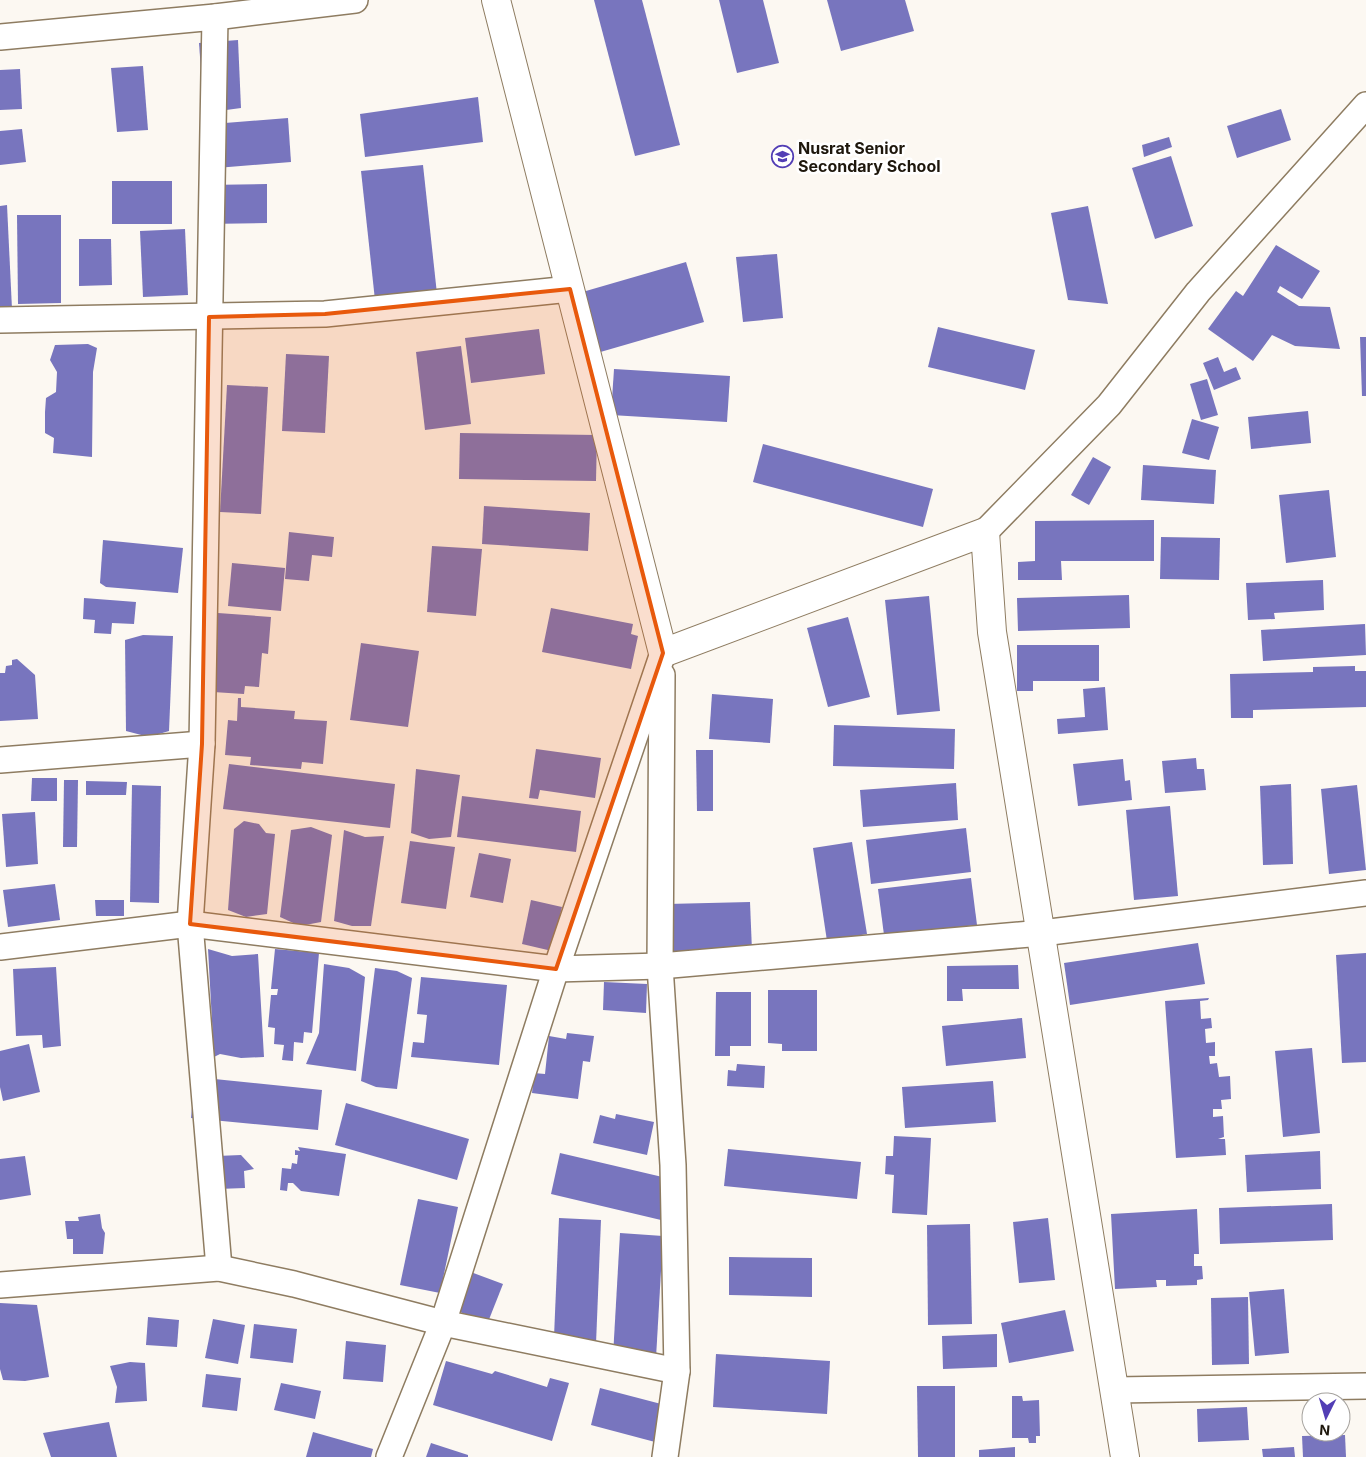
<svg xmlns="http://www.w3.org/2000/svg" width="1366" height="1457" font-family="Inter,sans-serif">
<rect width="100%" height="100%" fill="#fcf8f2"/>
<g fill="#7875be">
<path d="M594,0H642L680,145L635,156Z"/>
<path d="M719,0H763L779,63L737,73Z"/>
<path d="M827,0H905L914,31L841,51Z"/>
<path d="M238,40L241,108L204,113L199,43Z"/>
<path d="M143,66L148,130L117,132L111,68Z"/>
<path d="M20,69L22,109L0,110V70Z"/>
<path d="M478,97L483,142L365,157L360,114Z"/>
<path d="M1281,109L1291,140L1237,158L1227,126Z"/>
<path d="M288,118L291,162L204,169L200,125Z"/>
<path d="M22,129L26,162L0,165V131Z"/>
<path d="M1169,137L1172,147L1144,157L1142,145Z"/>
<path d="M1171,156L1193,226L1155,239L1132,168Z"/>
<path d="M423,165L437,294L375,300L361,171Z"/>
<rect x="112" y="181" width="60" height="43"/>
<path d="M267,184V223L206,224L205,185Z"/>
<path d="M7,205L12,309H0V206Z"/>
<path d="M1088,206L1108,304L1068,300L1051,213Z"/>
<path d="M17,215H61V303L18,304Z"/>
<path d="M185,229L188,295L143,297L140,231Z"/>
<path d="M79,239H111L112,285L79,286Z"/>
<path d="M1276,245L1320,271L1302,299L1280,286L1277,292L1299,306L1330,307L1340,349L1295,346L1272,335L1253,361L1208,329L1236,291L1243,296Z"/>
<path d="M777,254L783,318L743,322L736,257Z"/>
<path d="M686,262L704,322L597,353L579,293Z"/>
<path d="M938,327L1035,350L1025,390L928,367Z"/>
<path d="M539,329L545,374L471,383L465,338Z"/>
<path d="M1360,337H1366V396H1362Z"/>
<path d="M88,344L97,348L93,372L92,457L53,453L54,438L45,433V412L46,398L56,392L57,372L50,360L55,345Z"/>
<path d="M461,346L471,424L425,430L416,352Z"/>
<path d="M286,354L329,356L325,433L282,431Z"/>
<path d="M1218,357L1224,372L1236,367L1241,379L1214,390L1203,363Z"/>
<path d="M614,369L730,376L727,422L611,415Z"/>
<path d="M1207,379L1218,415L1201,420L1190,384Z"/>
<path d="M227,385L268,387L261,514L220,512Z"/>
<path d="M1308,411L1311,443L1251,449L1248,417Z"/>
<path d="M1192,419L1219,427L1209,460L1182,453Z"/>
<path d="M460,433L597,435L596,481L459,479Z"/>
<path d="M763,444L933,489L923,527L753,482Z"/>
<path d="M1093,457L1111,467L1089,505L1071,495Z"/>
<path d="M1143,465L1216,470L1214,504L1141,500Z"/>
<path d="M1329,490L1336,557L1286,563L1279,495Z"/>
<path d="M484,506L590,513L588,551L482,544Z"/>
<path d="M1154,520V561H1061L1062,580H1018V562L1035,561V521Z"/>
<path d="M289,532L334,537L332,557L312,555L309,581L285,579Z"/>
<path d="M1161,537L1220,538L1219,580L1160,579Z"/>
<path d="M103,540L183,548L178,593L106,587L100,583Z"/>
<path d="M432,546L482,549L476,616L427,612Z"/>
<path d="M232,563L285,568L281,611L228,606Z"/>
<path d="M1323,580L1324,610L1274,613L1275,619L1248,620L1246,583Z"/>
<path d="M1129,595L1130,628L1018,631L1017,598Z"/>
<path d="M929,596L940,711L897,715L885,600Z"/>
<path d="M84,598L136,602L134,624L112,623L111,634L94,633L95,620L83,619Z"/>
<path d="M551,608L633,624L631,634L638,636L631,669L542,652Z"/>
<path d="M218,613L271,617L268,654L262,653L259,687L245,686L244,694L213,692Z"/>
<path d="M848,617L870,697L828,707L807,628Z"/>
<path d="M1365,624L1366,655L1263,661L1261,630Z"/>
<path d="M143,635L173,636L169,731L149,737L126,731L125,640Z"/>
<path d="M361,643L419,651L408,727L350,720Z"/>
<path d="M1017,645H1099V681H1033V691H1017Z"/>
<path d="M17,659L35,675L38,719L0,721V673H5L6,666L12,665V660Z"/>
<path d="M1355,666V671H1366V707L1253,710V718H1231L1230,674L1313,672V667Z"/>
<path d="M1105,687L1108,730L1058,734L1057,719L1085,717L1083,689Z"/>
<path d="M712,694L773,699L770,743L709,739Z"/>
<path d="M238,698H241V707L295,711L294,719L327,721L323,764L302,762L301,769L250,765L251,757L225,755L228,720L237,721Z"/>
<path d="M834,725L955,729L954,769L833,766Z"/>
<path d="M536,749L601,758L595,798L540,790L538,799L529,798Z"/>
<path d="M696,750H713V811H697Z"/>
<path d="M1196,758L1197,769H1204L1206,790L1165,793L1162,761Z"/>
<path d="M1123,759L1125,781L1130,780L1132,800L1078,806L1073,764Z"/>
<path d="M229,764L395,784L390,828L223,809Z"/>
<path d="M416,769L460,775L451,837L429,839L411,833Z"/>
<path d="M32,778H57V801H31Z"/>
<path d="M64,780H78L77,847H63Z"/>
<path d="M86,781L127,782L126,795H86Z"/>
<path d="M956,783L958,820L863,827L860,790Z"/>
<path d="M1291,784L1293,864L1263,865L1260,786Z"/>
<path d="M132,785L161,786L159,903L130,902Z"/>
<path d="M1357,785L1366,870L1329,874L1321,789Z"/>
<path d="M462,796L581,811L576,852L457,837Z"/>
<path d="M1170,806L1178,896L1134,900L1126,810Z"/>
<path d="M35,812L38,864L6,867L2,814Z"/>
<path d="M244,821L259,824L266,833L275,834L267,914L246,917L228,910L234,829Z"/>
<path d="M311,827L332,835L321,922L300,926L280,917L291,830Z"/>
<path d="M966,828L971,872L871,884L866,840Z"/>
<path d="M344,830L365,837L384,836L371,926H352L334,921Z"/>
<path d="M410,841L455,847L446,909L401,903Z"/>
<path d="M852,842L867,934L827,941L813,848Z"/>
<path d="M479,853L511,859L503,903L470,897Z"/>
<path d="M971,878L977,925L884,935L878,889Z"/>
<path d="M55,884L60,920L8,927L3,890Z"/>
<path d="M95,900H124V916H96Z"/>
<path d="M531,900L562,907L552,951L522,944Z"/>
<path d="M750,902L752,951L662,955L667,904Z"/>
<path d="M1198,943L1205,984L1070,1005L1064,963Z"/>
<path d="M208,949L232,956L258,954L264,1057L241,1058L220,1054L214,1057Z"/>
<path d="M275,949L319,953L312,1033L304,1032L303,1043L294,1042L293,1061L282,1060L284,1045L274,1044L275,1028L268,1027L271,995H277L278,989H271Z"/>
<path d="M1366,953V1062L1342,1063L1336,955Z"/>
<path d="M324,964L349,968L365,977L356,1071L306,1064L319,1033Z"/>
<path d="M1018,965L1019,989H962L963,1001H947V966Z"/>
<path d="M56,967L61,1046L43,1048L42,1035L16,1036L13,969Z"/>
<path d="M375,968L397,971L412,978L397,1089L376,1087L361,1081Z"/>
<path d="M421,977L507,985L499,1065L411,1057L413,1042L424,1043L427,1015L417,1014Z"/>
<path d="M604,982L647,984L646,1013L603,1010Z"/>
<path d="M768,990H817V1051H782V1044L768,1043Z"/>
<path d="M716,992H751V1046H730V1056H715Z"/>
<path d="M1209,998L1208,1000L1200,1001L1201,1019L1211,1018L1212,1028L1205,1029L1206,1043L1215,1042V1056H1209L1210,1064L1217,1063L1219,1077L1230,1076L1231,1099L1221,1100L1222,1109H1213V1117L1223,1116L1224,1137L1218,1139H1225L1226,1155L1176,1158L1165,1001Z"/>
<path d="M1022,1018L1026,1058L946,1066L942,1026Z"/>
<path d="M567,1033L594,1036L590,1062L583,1061L578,1099L532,1093L534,1073L545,1074L549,1036L566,1039Z"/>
<path d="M29,1044L40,1092L3,1101L0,1087V1051Z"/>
<path d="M1312,1048L1320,1133L1283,1137L1275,1051Z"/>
<path d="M737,1064L765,1066L764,1088L727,1086L728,1070L736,1071Z"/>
<path d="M195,1077L322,1090L318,1130L191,1118Z"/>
<path d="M993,1081L996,1122L905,1128L902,1087Z"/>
<path d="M346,1103L469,1139L457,1180L335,1145Z"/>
<path d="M616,1114L654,1122L647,1155L593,1143L600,1115L615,1119Z"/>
<path d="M894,1136L931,1138L927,1215L892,1213L894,1175L885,1174L886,1156H893Z"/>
<path d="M298,1147L346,1154L339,1196L301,1191L293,1183H288L287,1191L280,1190L282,1168L291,1169L292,1163L297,1164L298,1155H295V1150L300,1151Z"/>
<path d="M728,1149L861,1162L857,1199L724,1186Z"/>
<path d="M1320,1151L1321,1189L1247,1192L1245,1155Z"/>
<path d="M560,1153L671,1179L661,1220L551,1194Z"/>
<path d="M241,1155L254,1169L244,1171L245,1188L218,1189L217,1156Z"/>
<path d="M25,1156L31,1195L0,1200V1159Z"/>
<path d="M418,1199L458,1207L440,1293L400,1285Z"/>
<path d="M1332,1204L1333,1240L1220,1244L1219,1208Z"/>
<path d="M1197,1209L1199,1254H1194V1266H1202L1203,1279L1197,1280V1285L1166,1286V1280H1156L1157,1287L1115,1289L1111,1214Z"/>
<path d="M100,1214L102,1228L105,1233L103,1254H73V1239H67L65,1221H79L78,1217Z"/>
<path d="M559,1218L601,1220L596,1344L554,1337Z"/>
<path d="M1048,1218L1055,1280L1019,1283L1013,1222Z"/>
<path d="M970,1224L972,1324L928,1325L927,1225Z"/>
<path d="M620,1233L663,1236L656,1358L613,1356Z"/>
<path d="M729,1257L812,1258V1297L729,1295Z"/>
<path d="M468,1271L503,1284L488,1322L454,1310Z"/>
<path d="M1284,1289L1289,1353L1255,1356L1249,1292Z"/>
<path d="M1248,1297L1249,1364L1212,1365L1211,1298Z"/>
<path d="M0,1303L37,1305L49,1377L25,1381L3,1380L0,1369Z"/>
<path d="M1065,1310L1074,1351L1009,1363L1001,1323Z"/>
<path d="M148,1317L179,1320L177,1347L146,1345Z"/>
<path d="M213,1319L245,1325L238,1364L205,1358Z"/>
<path d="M254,1324L297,1329L293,1363L250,1358Z"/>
<path d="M997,1334V1367L943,1369L942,1336Z"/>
<path d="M346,1341L386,1345L383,1382L343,1379Z"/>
<path d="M716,1354L830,1361L827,1414L713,1407Z"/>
<path d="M446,1361L492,1374L495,1371L547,1387L550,1378L569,1383L552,1441L433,1405Z"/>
<path d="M130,1362L145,1363L147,1401L115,1403L117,1387L110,1366Z"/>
<path d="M206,1374L241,1378L237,1411L202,1407Z"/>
<path d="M281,1383L321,1391L315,1419L274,1410Z"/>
<path d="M917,1386H955V1457H918Z"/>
<path d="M600,1388L665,1405L655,1442L591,1425Z"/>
<path d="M1012,1396H1022L1023,1401L1039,1400L1040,1436H1036V1443H1029L1028,1438H1012Z"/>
<path d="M1247,1407L1249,1440L1198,1442L1197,1409Z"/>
<path d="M109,1422L117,1457H51L43,1433Z"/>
<path d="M313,1432L373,1449L371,1457H306Z"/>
<path d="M1345,1435L1346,1457H1303L1302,1436Z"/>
<path d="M431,1443L468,1455V1457H426Z"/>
<path d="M1015,1447V1457H979V1450Z"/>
<path d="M1294,1447L1295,1457H1263L1262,1449Z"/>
</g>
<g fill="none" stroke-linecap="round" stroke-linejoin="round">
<defs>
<g id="street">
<path d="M215,17L202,744L190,924L219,1268"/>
<path d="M0,37L215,17L355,0"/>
<path d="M0,320L325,314L570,289"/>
<path d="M985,532L1109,405L1198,292L1366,105"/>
<path d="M662,675L660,966L673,1165L677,1371L665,1457"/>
<path d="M0,760L202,744"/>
<path d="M0,947L190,924L556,969L660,966L1042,933L1366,893"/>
<path d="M0,1285L219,1268L294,1284L443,1323L677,1371"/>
<path d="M1115,1390L1366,1386"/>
<path d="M389,1457L443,1323L556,969L663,653"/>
</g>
<path id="secondary" d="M496,0L663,653L985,532L992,632L1125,1457"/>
</defs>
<use href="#street" stroke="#8e7c61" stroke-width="28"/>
<use href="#secondary" stroke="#8e7c61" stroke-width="30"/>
<use href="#street" stroke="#fff" stroke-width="25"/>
<use href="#secondary" stroke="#fff" stroke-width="28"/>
</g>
<path fill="#e8590c" fill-opacity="0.2" stroke="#e8590c" stroke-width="4" stroke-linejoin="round" d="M570,289L663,653L556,969L190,924L202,744L209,317L325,314Z"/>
<defs>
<symbol id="school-ring" viewBox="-11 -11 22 22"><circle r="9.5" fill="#fff" stroke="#523eb5" stroke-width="1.5"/><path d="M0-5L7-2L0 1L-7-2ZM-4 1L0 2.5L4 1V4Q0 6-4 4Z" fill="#523eb5"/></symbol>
</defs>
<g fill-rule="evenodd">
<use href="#school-ring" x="770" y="144" width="25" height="25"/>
</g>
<g text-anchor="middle" stroke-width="5" stroke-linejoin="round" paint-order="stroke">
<g font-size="16" font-weight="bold" fill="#1e170c" stroke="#fff" text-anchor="start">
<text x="798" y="154">Nusrat Senior<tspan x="798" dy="18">Secondary School</tspan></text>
</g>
</g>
<g transform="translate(1326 1417) rotate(185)"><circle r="24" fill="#ffffff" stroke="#a5a29e"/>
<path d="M0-4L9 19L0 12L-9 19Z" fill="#523eb5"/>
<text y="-8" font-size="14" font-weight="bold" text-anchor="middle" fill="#1e170c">N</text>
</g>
</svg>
